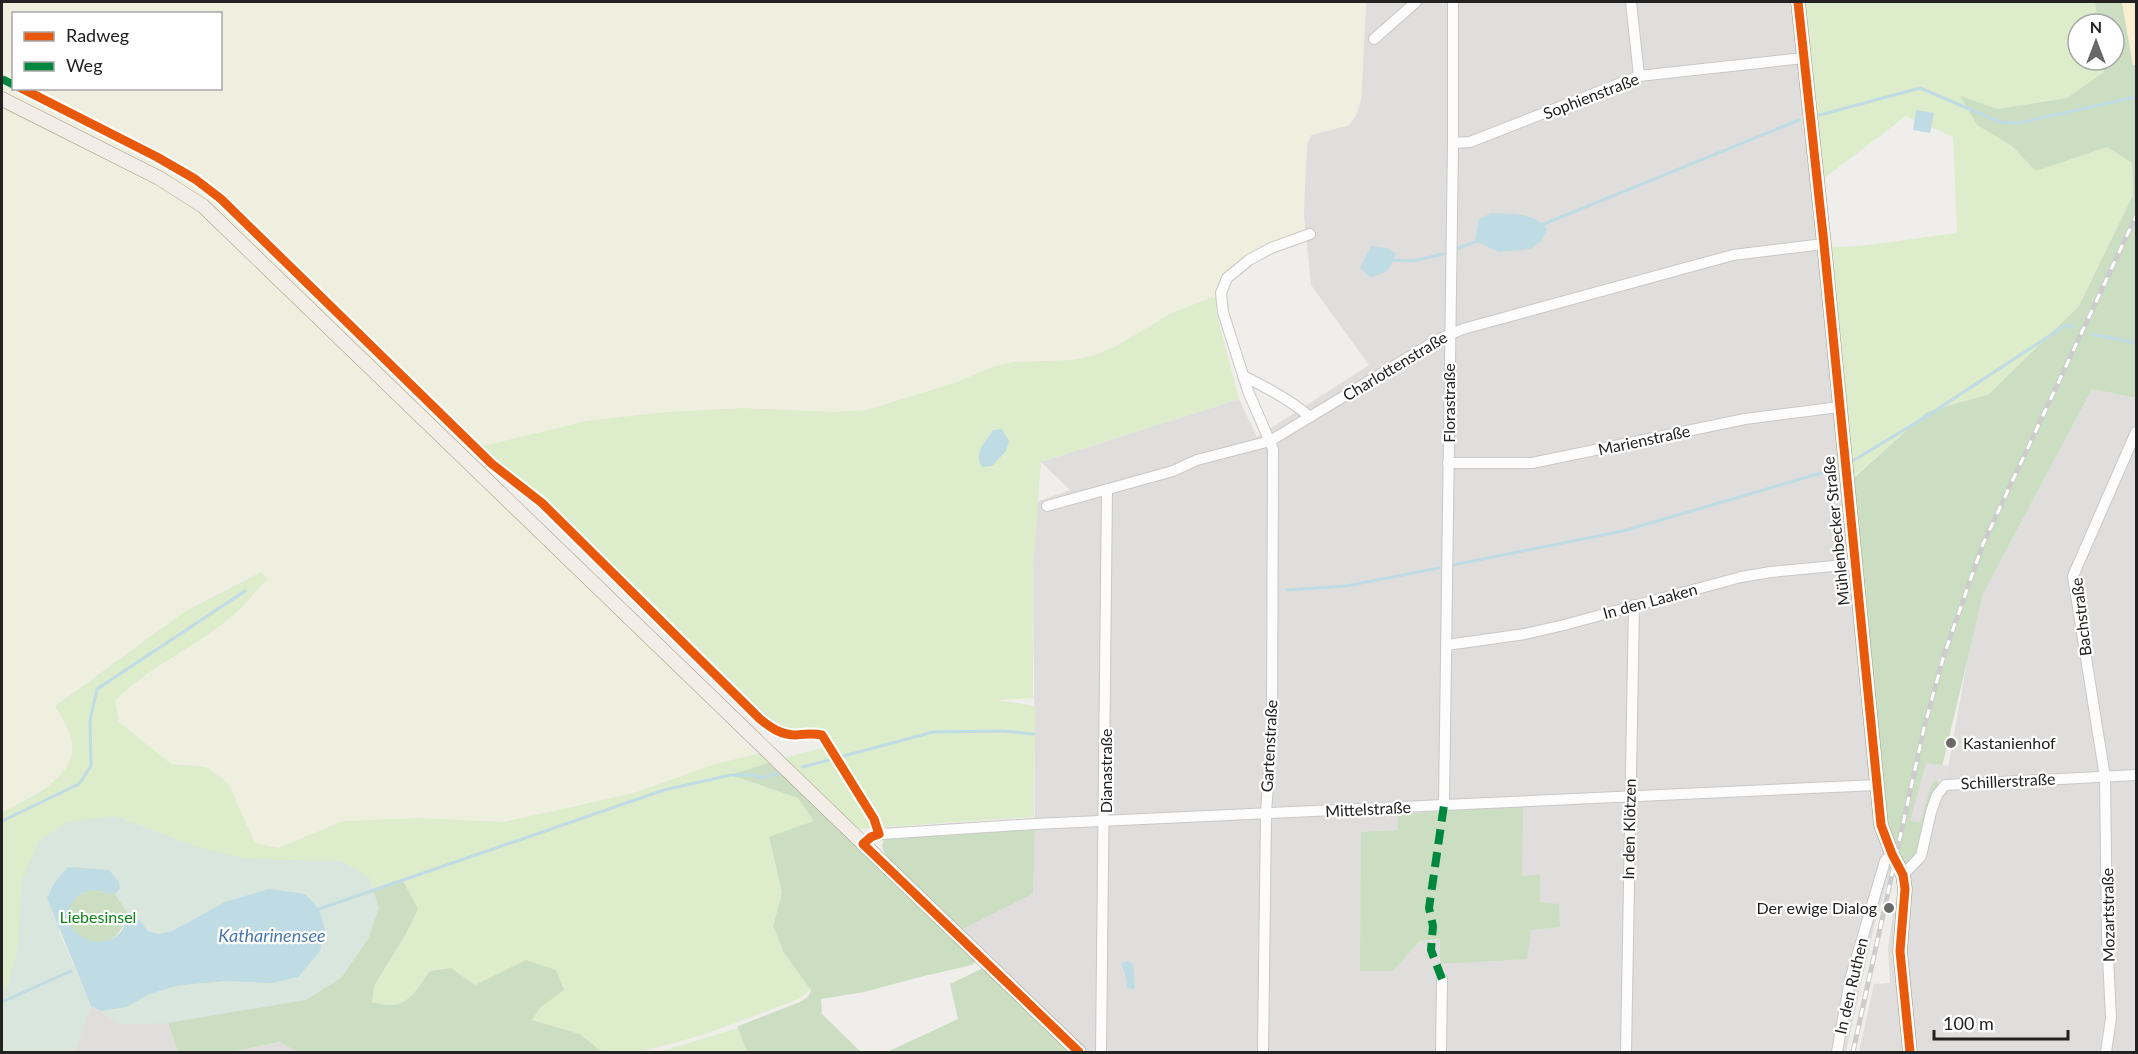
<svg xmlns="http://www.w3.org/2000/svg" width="2138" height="1054" font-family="Lato,sans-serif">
<rect width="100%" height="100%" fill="#f0eeeb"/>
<g fill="#dfdedc" fill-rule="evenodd">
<path d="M1366,2H1798L1893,848L1891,869L1874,927L1846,1052H1088L989,961L961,930L1033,894L1035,830L1033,503L1070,490L1041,462L1239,399L1257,437L1369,365L1311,285L1303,205L1307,144L1311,135L1349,125L1356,115L1361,100ZM1445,811L1522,877L1540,902L1531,930L1440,964L1441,939L1420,941L1393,971L1361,833L1398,830V814Z"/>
<path d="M2092,389L2136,398V1052H1859L1874,984L1890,983L1888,949L1893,913L1903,875L1945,785L1968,656L1983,594Z"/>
<path d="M91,1006L120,1024L168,1023L178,1052H74Z"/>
<path d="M281,1042L297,1052H231Z"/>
</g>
<path fill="#efefdf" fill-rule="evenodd" d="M2,2H1366L1361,100L1356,115L1349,125L1311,135L1307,144L1303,231L1270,244L1246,258L1218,297L1210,298L1170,314L1118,345L1096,355L1073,360L1013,362L992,367L958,382L866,410L834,412L742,408L667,412L586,421L479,447L467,458L755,754L715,764L634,793L503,822L421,818L343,821L278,848L255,843L227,783L206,767L171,764L119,722L115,701L133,683L153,671L268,579L261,572L212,595L184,612L55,705L70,736L71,761L58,779L2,813ZM14,14H220V88H14Z"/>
<g fill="#ddeccb" fill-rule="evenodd">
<path d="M1798,2H2095L2098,24H2078V60H2102L2104,72L2067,98L1998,109L1961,97L1977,125L2012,146L2036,170L2107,147L2132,163L2133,195L2079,306L1989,394L1927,412L1847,483L1828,247L1860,246L1957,233L1953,137L1906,116L1818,183Z"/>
<path d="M1218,297L1216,311L1239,399L1041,462L1034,556L1033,698L996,700L1035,706L1034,817L856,829L785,758L832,745L840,741L830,744L821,733L781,731L761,718L542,502L489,459L479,447L586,421L667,412L742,408L834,412L866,410L958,382L992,367L1013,362L1073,360L1096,355L1118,345L1170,314L1210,298ZM1002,429L1009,441L979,451L993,430Z"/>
<path d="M261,572L268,578C256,591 245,605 232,616C196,647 149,666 115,701L119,722L171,764L206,767L228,783L255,843L278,848L343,821L421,818L503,822L634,793L715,764L761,753L774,761L732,775L798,798L815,821L769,838L782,893L773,926L784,953L811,989L799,999L703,1035L640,1052H602L580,1034L532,1020L541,1007L526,960L475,985L451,968L430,971C412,995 407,1012 372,1002L374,986L406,934L418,909H319L128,913L126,921L89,890L68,867L59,931L91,1006L74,1052H2V813C30,796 83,777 70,735C67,725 60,715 55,706L184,612Z"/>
<path d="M738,1028L747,1052H658Z"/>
</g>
<g fill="#cbdec1">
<path d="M2095,2H2122L2133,64L2136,65V398L2092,389L1983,594L1921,856L1907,872L1891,869L1893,848L1885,814L1847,484L1927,412L1989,394L2079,306L2133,195L2132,163L2107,147L2036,171L2012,146L1977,125L1960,96L1998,109L2067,98L2104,72L2102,60H2114V24H2098Z"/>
<path d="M774,761L976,961L972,965L920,977L864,992L821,999L822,1014L861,1052H747L738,1028V1026L800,1002L808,997L811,990L784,953L773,926L782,893L769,837L814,821L798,798L731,775Z"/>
<path d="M1523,806L1522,876L1540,875V902L1559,904L1560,927L1531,930L1527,959L1440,964V939L1420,941L1393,971H1360L1361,832L1398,830V814Z"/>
<path d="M1035,830L1033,894L961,930L885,855L882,846L884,837Z"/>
<path d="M403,881L418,909L406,934L374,986L372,1002C407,1012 412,995 430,971L451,968L475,985L526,960L556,970L564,990L541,1007L532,1020L580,1034L602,1052H297L280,1042L231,1052H178L168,1023L120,1024L100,1011L319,909Z"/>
<path d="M89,890L115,894L128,913C110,977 44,922 76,897C80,894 85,892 89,890Z"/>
<path d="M985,967L1075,1052H887L958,1019L950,984Z"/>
</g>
<path fill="#d9e6de" d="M114,816L197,847L247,859L340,861L369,877L379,908L368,939L342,977L306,1000L168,1023L120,1024L100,1011L126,1007L149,994L179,985L224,981L225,902L172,931L159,934L148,931L137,917L128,913L115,894L120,889L109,870L68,867L59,931L91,1006L74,1052H2V993L8,984L17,951L22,879L39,841L67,822Z"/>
<path fill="#f8f0d0" d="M2122,2H2136V65H2133Z"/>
<path fill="#e0dfde" d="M1926,763L1949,766L1946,780L1933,781L1920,822L1910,821Z"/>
<g fill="#bfdbe3">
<path d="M1916,110L1934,113L1930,133L1913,130Z"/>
<path d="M1491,213C1512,214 1533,212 1547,229L1541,241L1530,249L1499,252L1475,241L1479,219Z"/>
<path d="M1371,246L1387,248L1396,254C1390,270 1386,274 1370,277L1360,268Z"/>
<path d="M1002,429L1009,441L1006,451L992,466L982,467C973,452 985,443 993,430Z"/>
<path d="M68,867L109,870L119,882L120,889L115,894C107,894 96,889 88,891C80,893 75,898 71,905C57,935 105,956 122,930C125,925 126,919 128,913L137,917L148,931L159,934L172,931L225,902L269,889L305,894L319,909L325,930L320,951L298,977L272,983L224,981L179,985L149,994L126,1007L100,1011L91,1006L47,898L55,882Z"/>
<path d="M1129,961L1133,965L1135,987L1132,990L1127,987L1125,973L1121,965L1123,962Z"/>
</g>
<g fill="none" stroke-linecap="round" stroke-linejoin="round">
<g stroke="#bfdbe3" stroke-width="3">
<path d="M1820,115L1920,88L2000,122L2018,123L2136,97"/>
<path d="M1539,226L1799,120"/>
<path d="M1456,249L1478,241"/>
<path d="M1394,260L1413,261L1443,254"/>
<path d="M2091,334L2136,343"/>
<path d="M1851,462L1927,416L2066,325L2073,327"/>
<path d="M1453,565L1623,531L1835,469"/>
<path d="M1287,590L1346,586L1439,568"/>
<path d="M803,767L933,732L1003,731L1034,734"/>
<path d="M2,821L79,784L91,766L90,720L97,689L245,591"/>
<path d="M316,910L664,790L731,775H754L761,778L780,773"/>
<path d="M2,1002L71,971"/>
</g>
<defs>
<g id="minor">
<path d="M1631,2L1639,76"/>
<path d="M1374,39L1416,2"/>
<path d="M1453,143L1470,142L1639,76L1804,58"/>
<path d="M1243,376C1266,387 1291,400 1310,417"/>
<path d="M1448,463H1532L1745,419L1839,407"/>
<path d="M1047,506L1173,471L1197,460L1270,441L1437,340L1463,329L1733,255L1824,244"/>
<path d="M1447,645L1525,634L1564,625L1741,577L1771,572L1855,564"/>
<path d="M1444,805L1453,143V2"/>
<path d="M863,844L871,837L882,834L1035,824L1877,785"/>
<path d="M1903,875L1921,856L1931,812L1937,795L1945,785L2136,775"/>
<path d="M1101,1052L1107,489"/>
<path d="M1263,1052L1266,813L1272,730L1273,449L1248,391L1223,312L1221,293L1227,278L1249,260L1271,248L1310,234"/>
<path d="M1441,1052L1442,979"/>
<path d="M1626,1052L1634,605"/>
<path d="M1837,1052L1850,980L1885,861L1892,854"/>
<path d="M2106,1052L2111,1018L2107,935L2105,777L2073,576L2136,432"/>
</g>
<g id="major">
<path d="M1798,2L1824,244L1881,825L1892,854L1903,875L1905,889L1900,951L1910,1052"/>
<path d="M2,99L159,178L203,206L1079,1052"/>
</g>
</defs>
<use href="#minor" stroke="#c9c8c7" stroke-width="12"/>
<use href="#major" stroke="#a79c86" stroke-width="15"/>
<use href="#minor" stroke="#fdfcfc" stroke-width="10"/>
<use href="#major" stroke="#f3ede7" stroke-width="14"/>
<defs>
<path id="rail" d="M1853,1052L1924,728L1944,655L1983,544L2136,216"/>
</defs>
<use href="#rail" stroke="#ccc" stroke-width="5"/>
<use href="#rail" stroke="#fff" stroke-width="3" stroke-dasharray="9" stroke-linecap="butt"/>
<g stroke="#00873e" stroke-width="8" stroke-dasharray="15 8" stroke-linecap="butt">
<path d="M2,79L14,85"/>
<path d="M1442,979L1431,950L1433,926L1429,908L1444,805"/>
</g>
<defs>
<g id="cycleway">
<path d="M1798,2L1824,244L1881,825L1892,854L1903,875L1905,889L1900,951L1910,1052"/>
<path d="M21,88L157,157L195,179L221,199L492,464L542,503L760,719C771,728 781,735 796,735C805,734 813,733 822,735L874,819L879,834L871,837L863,844L1079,1052"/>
</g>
</defs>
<use href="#cycleway" stroke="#fff" stroke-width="13"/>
<use href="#cycleway" stroke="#e8590c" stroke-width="9"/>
</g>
<g fill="#6a6968" stroke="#fff" stroke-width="2">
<circle cx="1951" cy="743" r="6"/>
<circle cx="1889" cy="908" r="6"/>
</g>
<g text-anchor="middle" stroke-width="4.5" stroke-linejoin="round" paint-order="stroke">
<g font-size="16" fill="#222" stroke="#fff">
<text transform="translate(1591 96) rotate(-21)" y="6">Sophienstraße</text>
<text transform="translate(1395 366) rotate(-31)" y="6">Charlottenstraße</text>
<text transform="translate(1449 403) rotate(-90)" y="6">Florastraße</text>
<text transform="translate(1644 440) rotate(-12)" y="6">Marienstraße</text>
<text transform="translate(1836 531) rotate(-96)" y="6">Mühlenbecker Straße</text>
<text transform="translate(1650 601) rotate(-15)" y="6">In den Laaken</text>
<text transform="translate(2081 617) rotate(-97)" y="6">Bachstraße</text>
<text transform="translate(1269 746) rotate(-87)" y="6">Gartenstraße</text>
<text transform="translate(1106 771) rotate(-90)" y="6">Dianastraße</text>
<text transform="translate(2008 781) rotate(-3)" y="6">Schillerstraße</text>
<text transform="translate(1368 809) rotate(-3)" y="6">Mittelstraße</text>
<text transform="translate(1629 829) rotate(-89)" y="6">In den Klötzen</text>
<text transform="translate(2108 915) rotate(-91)" y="6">Mozartstraße</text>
<text transform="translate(1851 986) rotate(-77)" y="6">In den Ruthen</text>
</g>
<g font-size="16" fill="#222" stroke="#fff" text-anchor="start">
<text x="1963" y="749">Kastanienhof</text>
<text x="1877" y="914" text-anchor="end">Der ewige Dialog</text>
</g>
<g font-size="16" fill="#0c8416" stroke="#fff">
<text x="98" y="923">Liebesinsel</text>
</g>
<g font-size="18" font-style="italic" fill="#4a7aab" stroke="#fff">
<text x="272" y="942">Katharinensee</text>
</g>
</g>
<rect width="2138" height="1054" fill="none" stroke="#222222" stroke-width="6"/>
<rect x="12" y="12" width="210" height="78" fill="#ffffff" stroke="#a7a7a7" stroke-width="1.5"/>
<rect x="24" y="32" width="30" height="9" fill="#e8590c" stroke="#a7a7a7" stroke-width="1.5"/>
<text x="66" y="42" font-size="18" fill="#222222">Radweg</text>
<rect x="24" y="62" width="30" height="9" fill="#00873e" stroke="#a7a7a7" stroke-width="1.5"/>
<text x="66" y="72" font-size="18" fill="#222222">Weg</text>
<g transform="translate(2096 42)"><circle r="28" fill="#ffffff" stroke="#a7a7a7" stroke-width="1.5"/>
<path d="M0-4.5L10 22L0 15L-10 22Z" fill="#6a6968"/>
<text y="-9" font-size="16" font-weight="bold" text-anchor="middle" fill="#222222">N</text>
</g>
<path d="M1934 1030v9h134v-9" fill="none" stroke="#222222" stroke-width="3"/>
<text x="1943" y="1030" font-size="18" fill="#222222" stroke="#ffffff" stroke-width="4.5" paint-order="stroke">100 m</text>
</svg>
